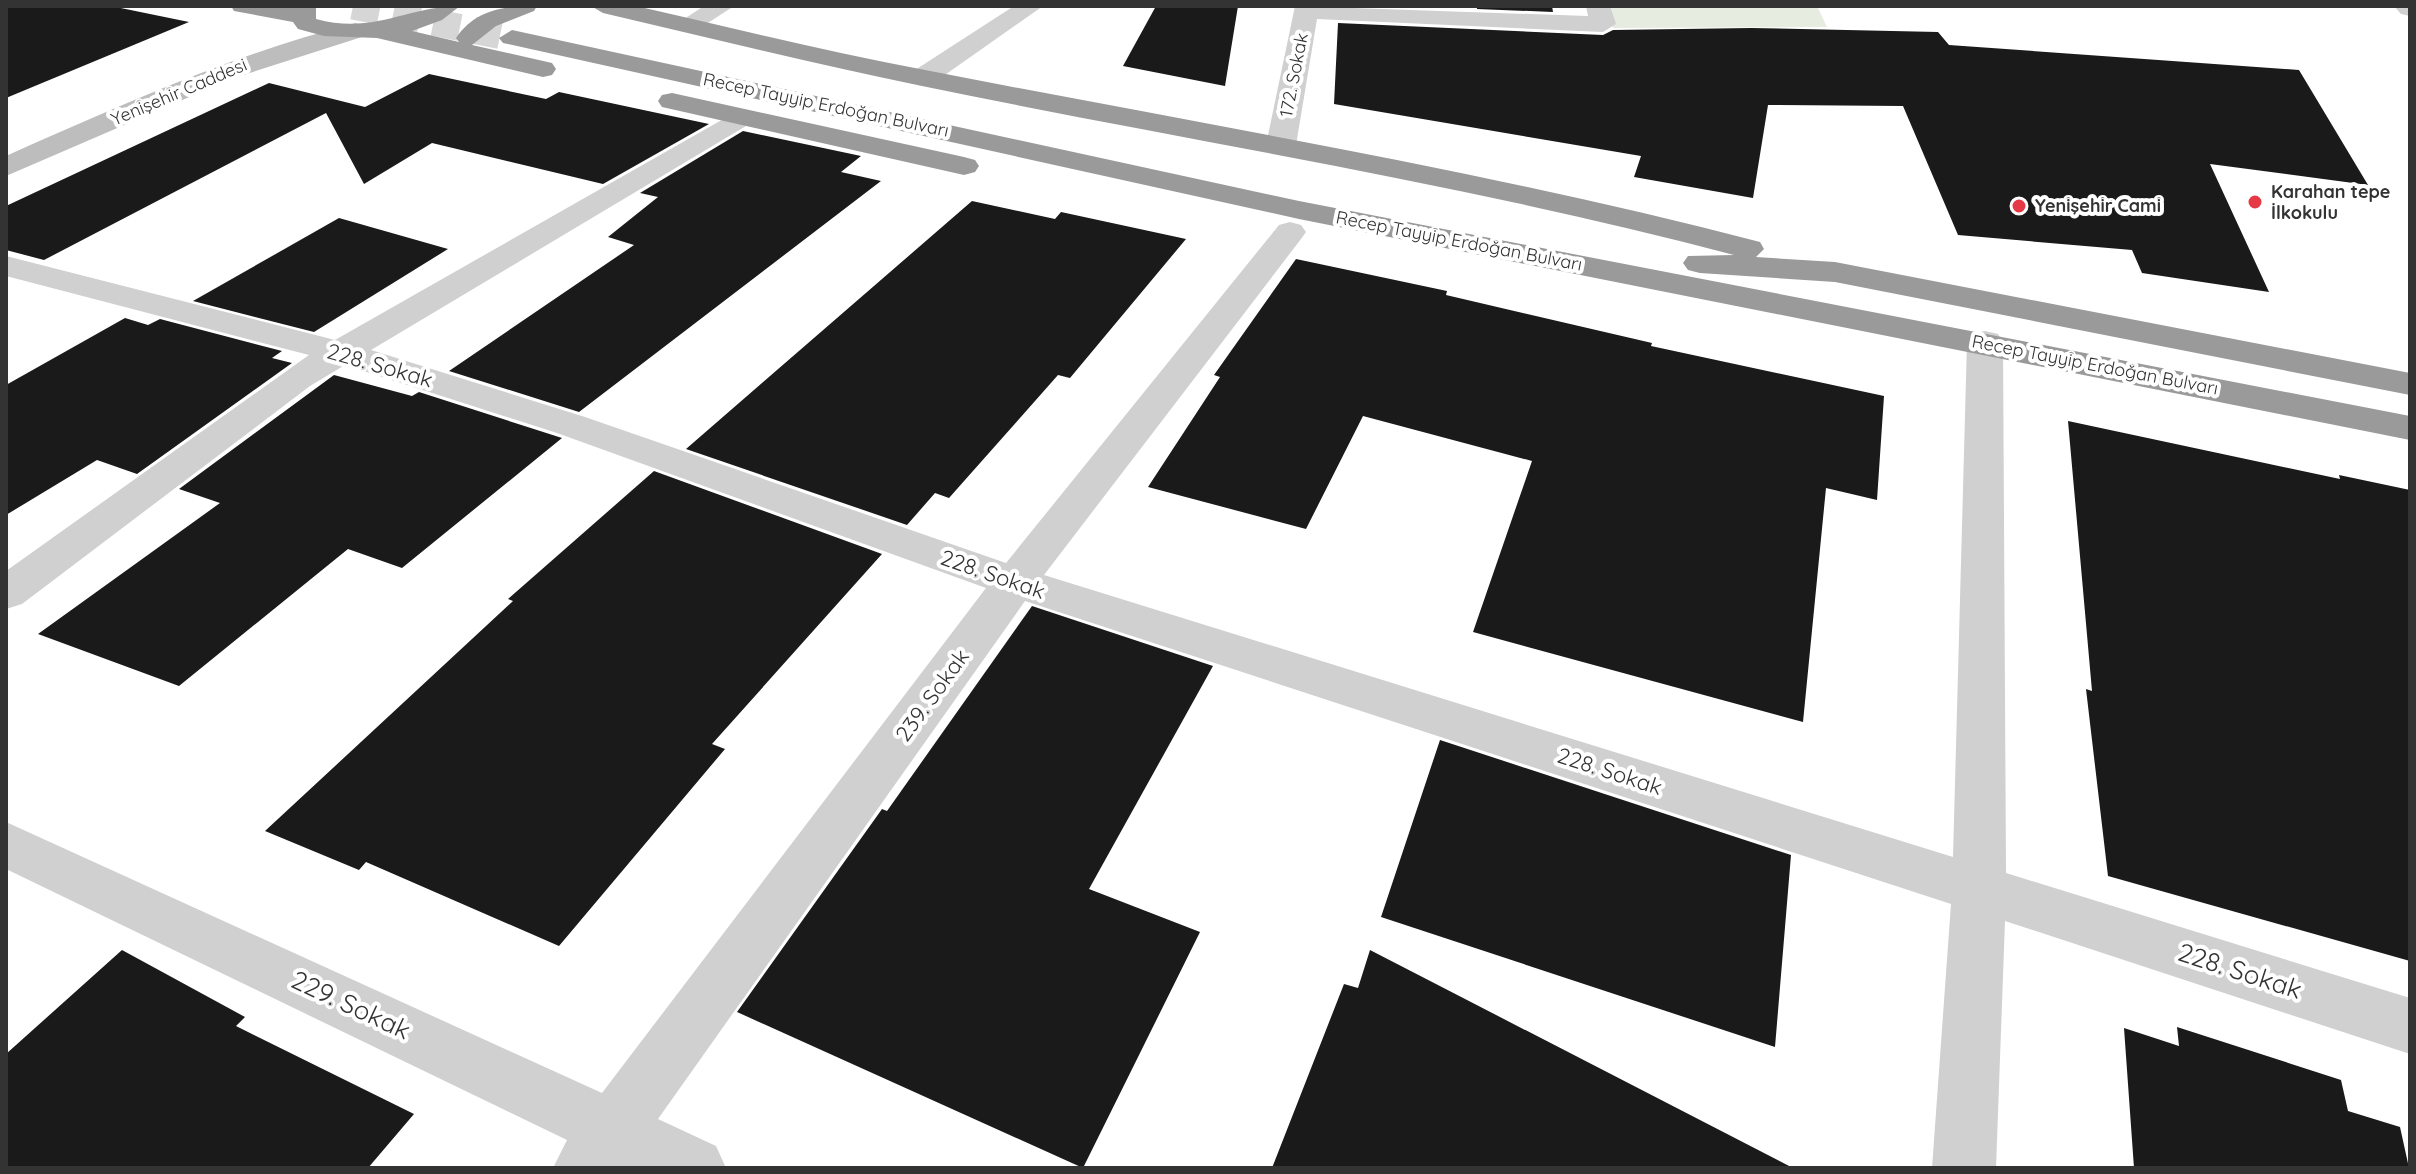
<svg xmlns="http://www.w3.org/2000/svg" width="2416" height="1174" font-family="Quicksand,sans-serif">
<rect width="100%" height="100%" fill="#fff"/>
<path fill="#e6ecdf" d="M1606,6H1817L1827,27L1613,28Z"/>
<g fill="#1a1a1a">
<path d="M6,6H111L189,22L6,98Z"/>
<path d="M1156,6H1238L1225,86L1123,66Z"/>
<path d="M1477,6H1552L1553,12L1477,9Z"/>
<path d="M1338,23L1603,35L1613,30L1751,28L1938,32L1949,45L2299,70L2368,185L2210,164L2269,292L2142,273L2132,250L1958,235L1903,106L1768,105L1753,198L1634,177L1641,156L1334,104Z"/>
<path d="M429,74L546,99L559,92L709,124L603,184L432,143L364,184L326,113L44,260L6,250V206L269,83L365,107Z"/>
<path d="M743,131L861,156L841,172L881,181L579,412L449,371L634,245L608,237L658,197L640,193Z"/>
<path d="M972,201L1055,219L1061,212L1186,239L1070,378L1058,375L949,498L935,493L907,525L686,449Z"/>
<path d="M339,218L448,249L314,332L193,301Z"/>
<path d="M1296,259L1447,291L1446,295L1652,343L1651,346L1884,396L1877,500L1826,488L1803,722L1473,632L1532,461L1363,416L1306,529L1148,487L1220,377L1214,375Z"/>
<path d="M125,318L148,325L160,319L282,351L272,358L292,363L137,474L97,460L6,515V385Z"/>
<path d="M334,375L412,396L419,392L562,438L402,568L348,549L179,686L38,634L220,503L179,489Z"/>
<path d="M2068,421L2340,479L2339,475L2410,490V961L2108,876L2086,689L2092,691Z"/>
<path d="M654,471L882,554L712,744L725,749L559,946L366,862L359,870L265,831L513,601L508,599Z"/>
<path d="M1032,606L1213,666L1089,889L1200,932L1083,1168L737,1012L882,809L887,811Z"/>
<path d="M1440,740L1791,855L1775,1047L1381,917Z"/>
<path d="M122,950L245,1017L236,1026L414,1114L368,1168H6V1054Z"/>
<path d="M1370,950L1793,1168H1272L1344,984L1358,988Z"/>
<path d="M2177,1027L2341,1080L2348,1111L2400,1127L2409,1168H2134L2124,1028L2179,1046Z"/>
</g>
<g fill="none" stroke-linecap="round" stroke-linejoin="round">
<path stroke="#d6d6d6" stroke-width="27" stroke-dasharray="27 14" stroke-linecap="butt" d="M353,6L512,38"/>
<g fill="#d0d0d0" fill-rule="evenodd">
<path d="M704,6H734L697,30H679L675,25Z"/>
<path d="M1014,6H1043L932,84H912L909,78L912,72Z"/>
<path d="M1295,6L1588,16L1586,6H1610L1616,24L1603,32L1317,19L1296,145L1291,151H1271L1266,145Z"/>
<path d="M2394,6H2410V16L2401,14Z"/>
<path d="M741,109L751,111L755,117L751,123L371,350L585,417L1006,563L1279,225L1290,222L1301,225L1306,232L1301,239L1044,575L1953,857L1967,342L1972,334L1985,331L1998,334L2003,342L2006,873L2410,998V1054L2005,921L1996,1168H1932L1951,904L1025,601L658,1119L716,1146L726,1168H553L567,1140L6,869V822L602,1093L986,588L557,433L345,365L310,386L22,604L6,609V571L309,355L6,276V256L335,340Z"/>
</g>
<path fill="#bdbdbd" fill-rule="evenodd" d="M356,23L369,31L365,36L231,79L6,176V156C121,105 234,54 356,23Z"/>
<g fill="#9a9a9a" fill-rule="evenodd">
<path d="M231,6H316V19C374,35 407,6 460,6L442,20L412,31L459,42L456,38C476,9 505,6 537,6L534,11L496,26L472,45L552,63L556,69L552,75L543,77L377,38L324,36L298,29L293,22L234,11Z"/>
<path d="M591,6H636C732,28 828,52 925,70C1204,125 1485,170 1760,242L1764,249L1756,257L1835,262L2410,373V395L1835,282L1700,273L1688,270L1683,263L1688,256L1734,255C1467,184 1193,142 922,86C815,64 709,38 603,13Z"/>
<path d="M512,30L1299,201L2410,416V440L1299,219L503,43L499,38Z"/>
<path d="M672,93L964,157L975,160L979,166L975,172L964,175L662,107L658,101L662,95Z"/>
</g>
</g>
<g fill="#e63946" stroke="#fff" stroke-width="3">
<circle cx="2255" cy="202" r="8"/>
<circle cx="2019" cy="206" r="8"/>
</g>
<g text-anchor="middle" stroke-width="8" stroke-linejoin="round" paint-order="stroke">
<g font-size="18" fill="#333" stroke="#fff">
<text transform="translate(1294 75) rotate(-79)" y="6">172. Sokak</text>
<text transform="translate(179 92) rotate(-23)" y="6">Yenişehir Caddesi</text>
<text transform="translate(826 105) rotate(12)" y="6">Recep Tayyip Erdoğan Bulvarı</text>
<text transform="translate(1459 241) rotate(11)" y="6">Recep Tayyip Erdoğan Bulvarı</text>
<text transform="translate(2095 365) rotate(11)" y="6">Recep Tayyip Erdoğan Bulvarı</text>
</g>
<g font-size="18" font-weight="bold" fill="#333" stroke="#fff" text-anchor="start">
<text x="2271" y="198">Karahan tepe<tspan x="2271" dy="21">İlkokulu</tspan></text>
<text x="2035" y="212">Yenişehir Cami</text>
</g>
<g font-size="22" fill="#333" stroke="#fff">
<text transform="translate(380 365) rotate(16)" y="8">228. Sokak</text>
<text transform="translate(993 574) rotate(19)" y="8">228. Sokak</text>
<text transform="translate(932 695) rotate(-54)" y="8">239. Sokak</text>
<text transform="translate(1610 771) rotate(18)" y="8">228. Sokak</text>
</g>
<g font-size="26" fill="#333" stroke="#fff">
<text transform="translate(2240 971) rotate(18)" y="9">228. Sokak</text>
<text transform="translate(351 1005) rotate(25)" y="9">229. Sokak</text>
</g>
</g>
<rect width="2416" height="1174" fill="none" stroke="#333333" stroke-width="16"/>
</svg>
